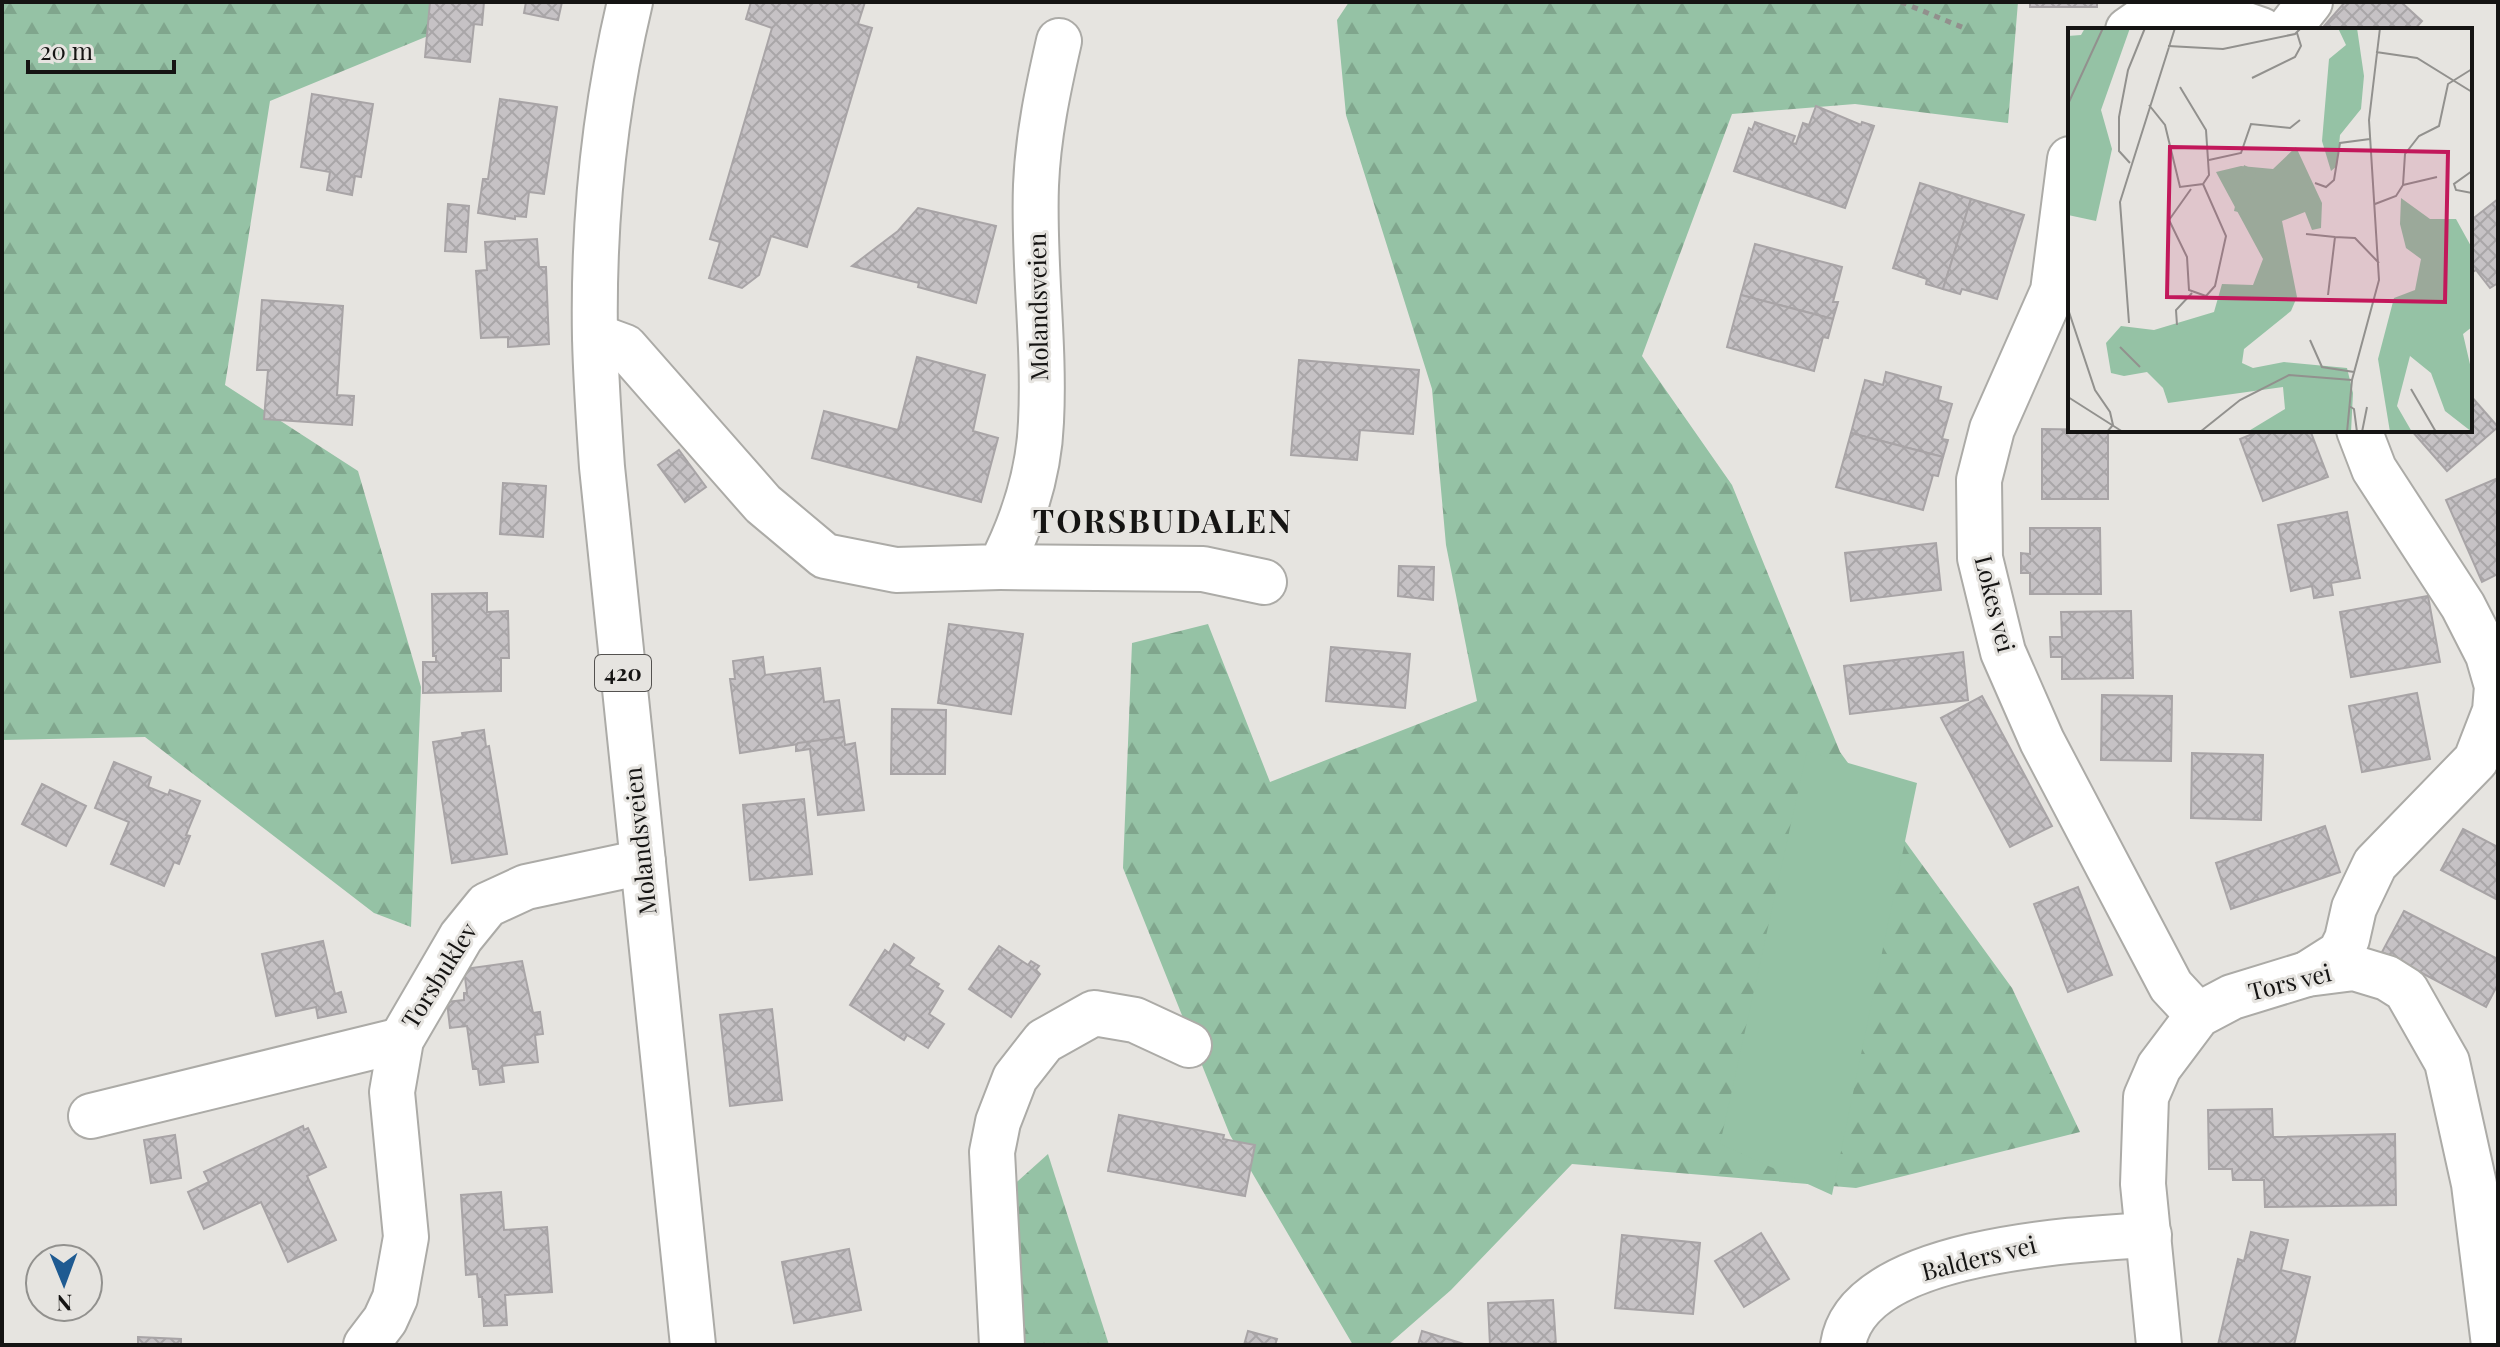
<svg xmlns="http://www.w3.org/2000/svg" width="2500" height="1347" font-family="'Playfair Display',serif">
<defs>
<pattern id="forest-firs" width="22" height="20" patternUnits="userSpaceOnUse" patternTransform="scale(2)"><rect width="22" height="20" fill="#95c2a5"/><path d="M5 1l3.5 6h-7zM16 11l3.5 6h-7z" fill="#80a68d"/></pattern>
<pattern id="building-cross-hatch" width="8" height="8" patternUnits="userSpaceOnUse" patternTransform="scale(2)"><rect width="8" height="8" fill="#c6c2c5"/><path d="M0 0l8 8M0 8l8-8" fill="none" stroke="#a9a6a8"/></pattern>
</defs>
<rect width="100%" height="100%" fill="#e6e4e0"/>
<g fill="url(#forest-firs)">
<path d="M2,2H464L457,24L270,101L225,385L358,471L421,687L411,927L374,913L145,737L2,740Z"/>
<path d="M1349,2H2018L2008,123L1855,104L1732,114L1642,356L1732,485L1840,752L2012,988L2080,1132L1856,1188L1572,1164L1451,1290L1388,1345H1353L1230,1135L1123,868L1132,643L1208,624L1270,782L1477,701L1446,545L1432,389L1346,115L1337,20Z"/>
<path d="M1048,1154L1109,1345H986L999,1198Z"/>
</g>
<path fill="#95c2a5" d="M1807,751L1917,783L1832,1195L1720,1144Z"/>
<g fill="url(#building-cross-hatch)" stroke="#a8a4a6" stroke-width="2">
<path d="M430,2H484L482,25L474,24L470,62L425,57Z"/>
<path d="M526,2H562L558,20L524,13Z"/>
<path d="M751,2H865L858,24L872,28L807,247L771,236L759,275L742,288L709,278L720,242L710,239L772,28L746,19Z"/>
<rect x="2030" y="2" width="67" height="5"/>
<path d="M2345,2H2401L2422,21L2414,30H2329L2324,26Z"/>
<path d="M312,94L373,104L361,177L355,176L352,195L327,190L330,172L301,167Z"/>
<path d="M500,99L557,107L544,194L529,192L526,217L515,216V219L478,213L483,179H488Z"/>
<path d="M1816,106L1861,125L1862,122L1874,126L1845,208L1734,171L1749,128L1752,130L1755,122L1795,136L1792,143L1796,144L1803,123L1809,125Z"/>
<path d="M1920,183L1971,199L1943,289L1926,284L1927,279L1893,268Z"/>
<path d="M1971,199L2024,215L1997,299L1962,289L1960,294L1943,289Z"/>
<path d="M2498,199V283L2490,288L2476,270L2470,274V221Z"/>
<path d="M448,204L469,206L466,252L445,251Z"/>
<path d="M918,208L996,226L976,303L918,287L919,283L852,266L898,231Z"/>
<path d="M537,239L539,267H546L549,344L508,347V337L481,338L476,271L487,270L485,242Z"/>
<path d="M1755,244L1842,267L1833,302H1838L1833,319L1741,295Z"/>
<path d="M1741,295L1833,319L1828,338L1823,337L1814,371L1727,347Z"/>
<path d="M262,300L343,306L337,395L354,396L352,425L264,419L268,370H257Z"/>
<path d="M917,357L985,375L973,431L998,438L981,502L812,458L824,411L898,430Z"/>
<path d="M1299,360L1419,370L1413,434L1360,430L1357,460L1291,455Z"/>
<path d="M1886,372L1941,387L1938,400L1952,404L1942,439L1948,440L1943,457L1851,433L1865,380L1883,385Z"/>
<path d="M2470,395L2498,427L2447,471L2411,430H2470Z"/>
<path d="M2042,429L2108,430V499H2042Z"/>
<path d="M2262,430H2310L2328,477L2263,501L2240,439Z"/>
<path d="M1851,433L1943,457L1938,476L1933,475L1923,510L1836,487Z"/>
<path d="M679,450L706,487L685,502L658,465Z"/>
<path d="M2498,478V574L2482,582L2446,500Z"/>
<path d="M503,483L546,486L543,537L500,534Z"/>
<path d="M2347,512L2360,578L2331,583L2333,595L2314,598L2312,586L2291,591L2278,525Z"/>
<path d="M2030,528H2100L2101,594H2030V573H2021V553L2030,554Z"/>
<path d="M1936,543L1941,590L1851,601L1845,553Z"/>
<path d="M1399,566L1434,567L1433,600L1398,596Z"/>
<path d="M487,593V612L508,611L509,658H501V691L423,693V662H436V656H433L432,594Z"/>
<path d="M2428,596L2440,662L2351,677L2340,612Z"/>
<path d="M2131,611L2133,678L2062,679V657H2051L2050,637H2062L2061,612Z"/>
<path d="M949,624L1023,634L1011,714L938,703Z"/>
<path d="M1331,647L1410,654L1405,708L1326,701Z"/>
<path d="M1963,652L1968,700L1850,714L1844,666Z"/>
<path d="M763,657L765,675L820,668L824,702L839,700L844,737L740,753L730,679H735L733,661Z"/>
<path d="M2417,693L2430,759L2362,772L2349,706Z"/>
<path d="M2102,695L2172,696L2171,761L2101,760Z"/>
<path d="M1982,696L2052,826L2010,847L1941,718Z"/>
<path d="M892,709L946,710L945,774H891Z"/>
<path d="M484,730L486,747L489,746L507,854L452,863L433,742L463,737L462,733Z"/>
<path d="M844,737L845,745L855,743L864,810L818,815L810,749L796,751V746L798,743Z"/>
<path d="M2192,753L2263,755L2261,820L2191,818Z"/>
<path d="M114,762L151,777L148,787L168,795L170,790L200,801L186,835L190,836L179,864L174,862L164,886L111,864L129,822L95,808Z"/>
<path d="M42,784L86,806L66,846L22,824Z"/>
<path d="M804,799L812,874L750,880L743,805Z"/>
<path d="M2325,826L2340,872L2231,909L2216,863Z"/>
<path d="M2463,829L2498,847V900L2441,870Z"/>
<path d="M2078,887L2112,975L2068,992L2034,904Z"/>
<path d="M2404,911L2498,959V984L2486,1007L2382,952Z"/>
<path d="M323,941L335,994L341,992L346,1012L318,1018L316,1007L276,1016L262,954Z"/>
<path d="M894,944L914,958L909,965L939,984L937,987L943,991L929,1014L944,1024L928,1048L907,1035L904,1040L850,1005L885,950L889,953Z"/>
<path d="M999,946L1028,965L1031,961L1039,966L1036,970L1040,974L1011,1017L969,989Z"/>
<path d="M522,961L533,1013L540,1012L543,1034L535,1035L538,1062L502,1066L504,1082L480,1085L478,1069H473L467,1026L450,1028L447,1002L464,1000V993H467L464,969Z"/>
<path d="M772,1009L782,1100L730,1106L720,1015Z"/>
<path d="M2272,1109L2273,1137L2395,1134L2396,1205L2265,1207L2264,1180H2233L2232,1169H2209L2208,1110Z"/>
<path d="M1119,1115L1224,1135L1223,1139L1255,1145L1245,1196L1108,1171Z"/>
<path d="M303,1126L304,1130L308,1128L326,1167L307,1176L336,1240L288,1262L261,1202L204,1229L188,1192L209,1182L204,1172Z"/>
<path d="M175,1135L181,1178L151,1183L144,1140Z"/>
<path d="M501,1192L504,1230L547,1227L552,1292L505,1295L507,1325L484,1326L482,1297H479L477,1274L466,1275L461,1195Z"/>
<path d="M2251,1232L2288,1240L2281,1270L2310,1277L2294,1345H2218L2238,1259L2244,1261Z"/>
<path d="M1761,1233L1789,1279L1744,1307L1715,1261Z"/>
<path d="M1622,1235L1700,1243L1693,1314L1615,1308Z"/>
<path d="M849,1249L861,1310L794,1323L782,1262Z"/>
<path d="M1553,1300L1556,1345H1490L1488,1303Z"/>
<path d="M1248,1331L1277,1339L1275,1345H1244Z"/>
<path d="M1422,1331L1464,1344V1345H1418Z"/>
<path d="M138,1337L181,1339V1345H138Z"/>
</g>
<g fill="none" stroke-linecap="round" stroke-linejoin="round">
<defs>
<g id="minor">
<path d="M2128,30L2148,16L2209,12L2261,30"/>
<path d="M2288,30L2310,2"/>
<path d="M2070,159L2053,291L1992,429L1979,480L1980,558L2003,652L2042,741L2171,986L2198,1015"/>
<path d="M595,336L625,347L763,504L825,556L896,570L1000,567C1023,522 1039,473 1041,422C1045,343 1033,264 1036,185C1038,136 1048,89 1059,41"/>
<path d="M1000,567L1203,569L1264,582"/>
<path d="M2307,974L2340,953L2347,939L2354,908L2375,864L2476,760L2495,711L2497,686L2488,655L2463,606L2374,469L2359,430"/>
<path d="M91,1116L401,1040"/>
<path d="M366,1345L385,1320L395,1298L406,1237L392,1092L401,1040L461,937L487,905L526,887L643,862"/>
<path d="M1002,1345L992,1152L998,1122L1015,1078L1044,1041L1094,1013L1135,1020L1189,1045"/>
<path d="M1843,1345C1857,1250 2075,1239 2149,1235"/>
<path d="M2159,1345L2143,1184L2146,1097L2159,1067L2198,1015L2232,997L2307,974L2354,968L2387,978L2406,990L2447,1062L2474,1184L2494,1345"/>
</g>
<path id="primary" d="M630,2C604,111 593,226 595,338C596,381 599,424 602,467L693,1345"/>
</defs>
<use href="#minor" stroke="#acaba7" stroke-width="48"/>
<use href="#primary" stroke="#acaba7" stroke-width="48"/>
<path stroke="#92908d" stroke-width="5" stroke-dasharray="6 6" stroke-linecap="butt" d="M1901,2L1964,28"/>
<use href="#minor" stroke="#fff" stroke-width="44"/>
<use href="#primary" stroke="#fff" stroke-width="44"/>
</g>
<g text-anchor="middle" stroke-width="6" stroke-linejoin="round" paint-order="stroke">
<rect fill="#e6e4e0" stroke="#545250" stroke-width="2" x="595" y="655" width="56" height="36" rx="6"/>
<g font-size="22" font-weight="bold" fill="#151413">
<text x="623" y="681">420</text>
</g>
<g font-size="24" fill="#151413" stroke="#e6e4e0">
<text transform="translate(1039 307) rotate(-91)" y="8">Molandsveien</text>
<text transform="translate(1994 604) rotate(76)" y="8">Lokes vei</text>
<text transform="translate(641 841) rotate(-96)" y="8">Molandsveien</text>
<text transform="translate(440 976) rotate(-58)" y="8">Torsbuklev</text>
<text transform="translate(2290 983) rotate(-14)" y="8">Tors vei</text>
<text transform="translate(1979 1259) rotate(-14)" y="8">Balders vei</text>
</g>
<g font-size="32" font-weight="bold" letter-spacing="2" fill="#151413" stroke="#e6e4e0">
<text x="1163" y="533">TORSBUDALEN</text>
</g>
</g>
<g transform="translate(2068 28)">
<rect width="404" height="404" fill="#e6e4e0"/>
<path d="M17,0H62L33,82L44,121L28,193L0,187V8L13,7ZM270,0H289L296,48L293,81L272,107L269,138L263,143L254,113L261,31L278,17ZM228,119L254,175L253,200L244,202L237,184L214,193L229,269L223,283L176,321L174,335L185,340L216,334L279,340L285,365L283,404H179L217,381L215,359L100,375L95,360L79,344L56,348L43,345L38,315L53,298L86,302L146,284L154,256L185,257L195,231L148,144L173,138L205,141ZM333,170L362,191H388L404,220V299L395,306L404,345V404L377,383L363,345L342,328L329,378L344,404H322L310,331L326,270L347,262L353,231L338,220L332,196Z" fill="#95c2a5"/>
<path d="M176,137L188,143L178,186L166,183Z" fill="#95c2a5"/>
<path fill="none" stroke="#92918e" stroke-width="2" d="M100,18L155,21L227,6L233,0M308,24L349,30L404,64M184,50L227,29L233,18L229,5M0,76L35,0M81,77L97,97L112,159L135,156L141,147L138,102L112,59M141,132L173,125L183,96L222,100L232,92M62,135L51,123V89L60,42L77,0M404,143L386,156L388,162L404,165M247,155L258,159L266,152L272,115L302,111M335,157L369,149M123,161L101,192L119,229L121,262L138,268L147,258L158,208L135,156M307,176L328,168L335,157L337,126L351,108L371,98L380,56L404,41M238,206L267,209M260,267L267,209L287,210L311,235M0,281L27,362L42,384L45,397L39,404M61,295L52,174L107,0M109,297L108,282L124,265M242,312L254,339L286,344M52,319L72,339M343,361L368,404M0,369L55,404M281,378L286,381L289,404M132,404L172,372L221,347L284,352M279,404L284,352L311,252L301,92L312,0M294,404L299,379"/>
<path fill="#c2185b" fill-opacity="0.15" stroke="#c2185b" stroke-width="4" d="M102,119L380,124L377,274L99,269Z"/>
<rect width="404" height="404" fill="none" stroke="#151413" stroke-width="4"/>
</g>
<rect width="2500" height="1347" fill="none" stroke="#151413" stroke-width="8"/>
<g transform="translate(64 1283) rotate(179)"><circle r="38" fill="#e6e4e0" stroke="#92918e" stroke-width="2"/>
<path d="M0-6L14 30L0 20L-14 30Z" fill="#1e5a91"/>
<text y="-12" font-size="22" font-weight="bold" text-anchor="middle" fill="#151413">N</text>
</g>
<path d="M28 60v12h146v-12" fill="none" stroke="#151413" stroke-width="4"/>
<text x="40" y="60" font-size="24" fill="#151413" stroke="#e6e4e0" stroke-width="6" paint-order="stroke">20 m</text>
</svg>
